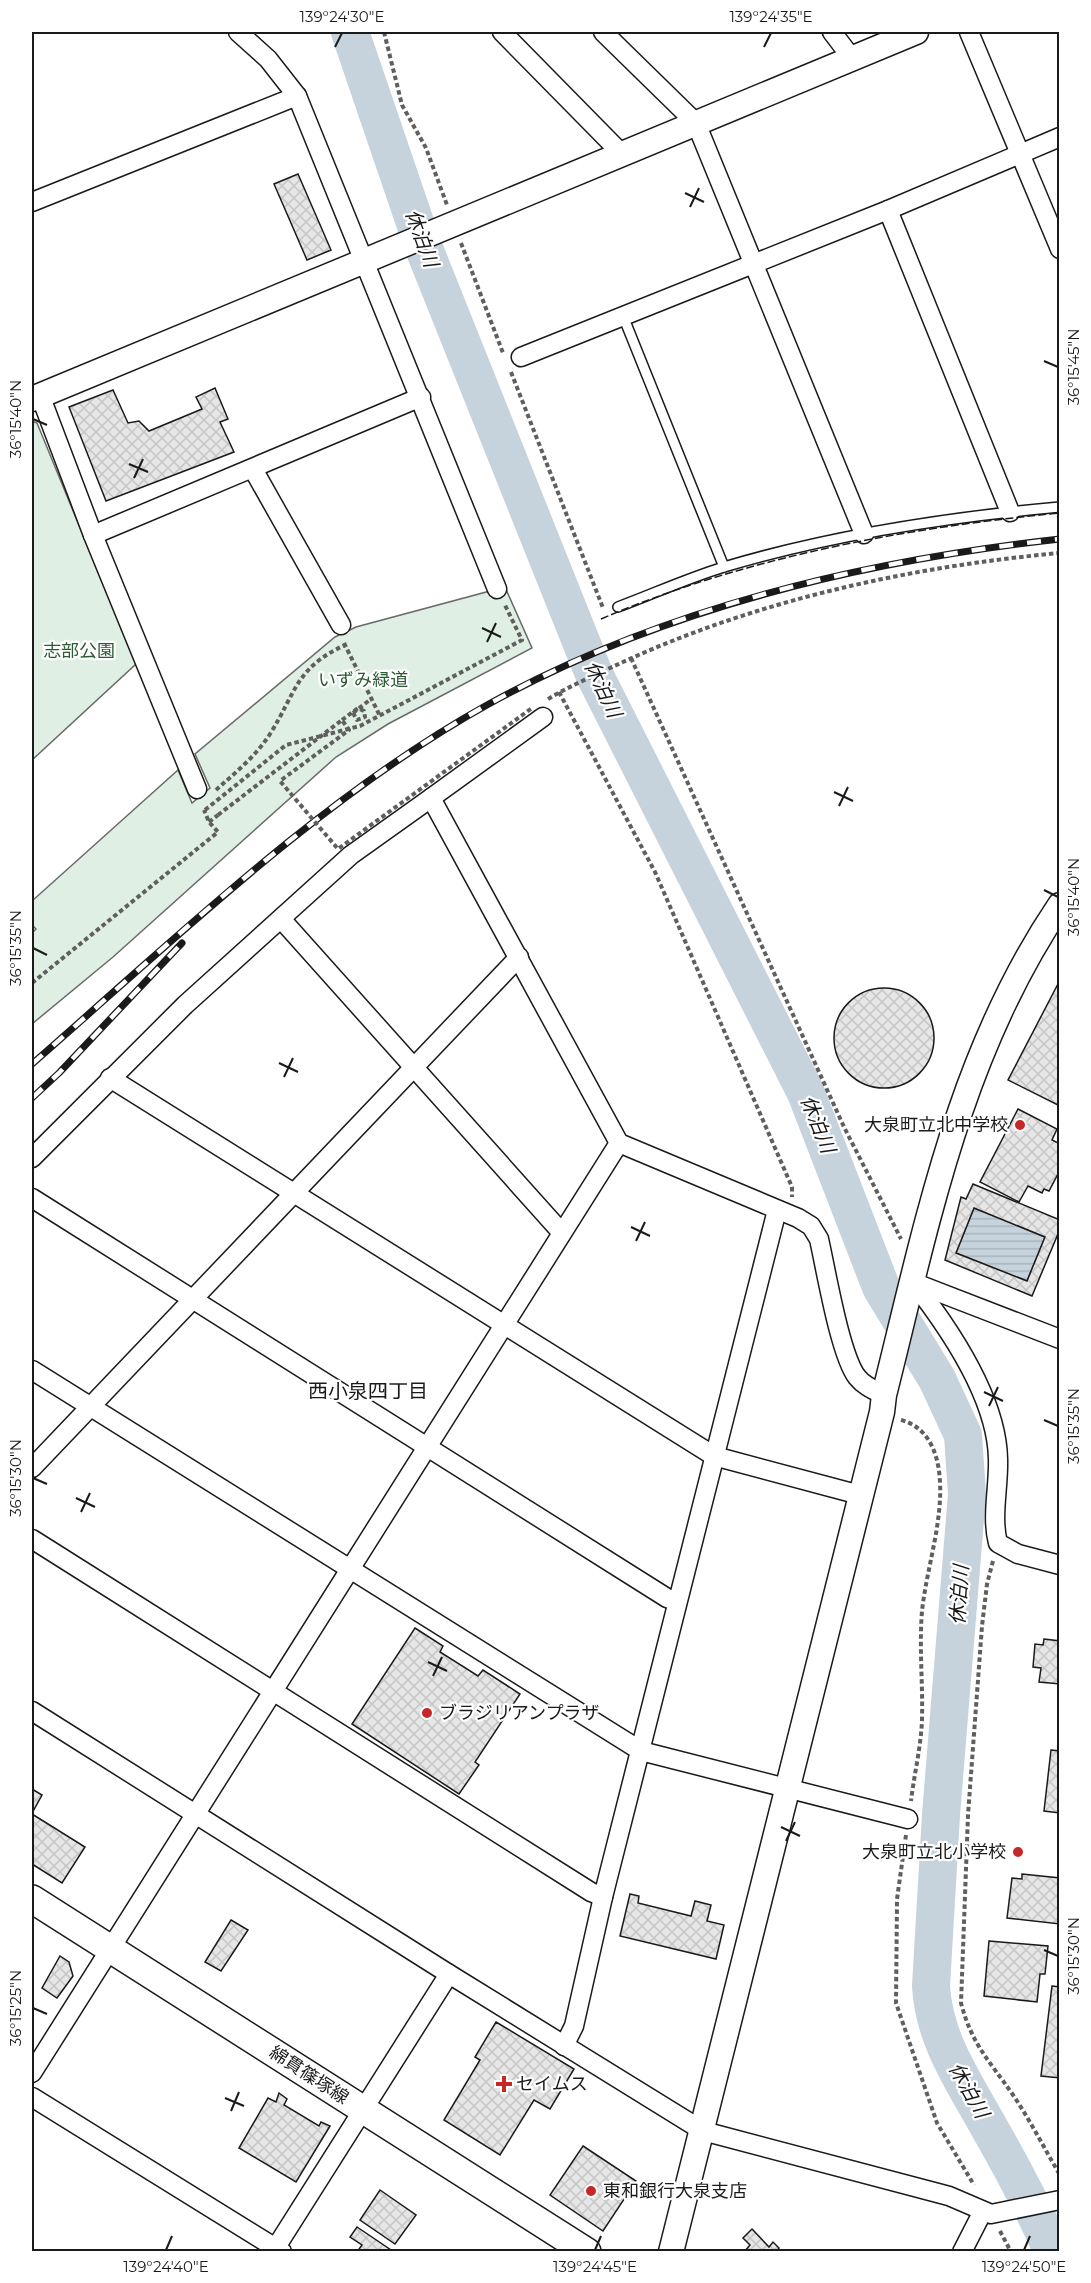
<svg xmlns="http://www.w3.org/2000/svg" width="1091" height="2283" font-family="Montserrat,'Noto Sans JP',sans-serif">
<defs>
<pattern id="water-rules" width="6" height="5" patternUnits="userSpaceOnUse" patternTransform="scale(1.5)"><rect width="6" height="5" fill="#c6d2dc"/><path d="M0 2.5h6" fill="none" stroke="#aab4bc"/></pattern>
<pattern id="building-cross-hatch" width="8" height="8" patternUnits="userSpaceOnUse" patternTransform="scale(1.5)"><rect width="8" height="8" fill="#e6e6e6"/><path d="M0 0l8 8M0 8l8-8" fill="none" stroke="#c5c5c5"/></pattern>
</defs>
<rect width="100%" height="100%" fill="#fff"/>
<g fill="#e0efe3" stroke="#6a6a6a" stroke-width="1.5">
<path d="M32,421L37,423L136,664L32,760Z"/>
<path d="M505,587L532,648L388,724L336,757L113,957L32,1024V933L36,929L32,925V901L178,770L192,803L210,788L195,754L335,637L356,627Z"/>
</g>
<path fill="url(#water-rules)" stroke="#6a6a6a" stroke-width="1.5" d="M974,1208L1045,1237L1027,1281L956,1253Z"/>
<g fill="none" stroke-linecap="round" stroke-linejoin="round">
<path stroke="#c6d2dc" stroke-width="38" d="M350,32L423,246L594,674L806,1093L881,1287L937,1379L963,1435L967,1494L941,1815L931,1986C934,2040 964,2082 990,2129C1013,2169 1034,2209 1053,2252"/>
</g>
<g fill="url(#building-cross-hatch)" stroke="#1a1a1a" stroke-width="1.5" fill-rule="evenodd">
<path d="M298,174L331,250L307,260L274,184Z"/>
<path d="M215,388L228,419L220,422L234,452L106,501L69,407L113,390L128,423L139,421L149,431L202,409L196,397Z"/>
<path d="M1060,980V1106L1008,1080Z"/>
<circle cx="884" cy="1038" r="50"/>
<path d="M1018,1109L1057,1129L1052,1140L1060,1144V1170L1049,1191L1044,1189L1042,1193L1028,1186L1019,1202L980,1182Z"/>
<path d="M973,1184L1060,1220V1229L1032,1296L945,1260L961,1197L966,1199ZM974,1208L1045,1237L1027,1281L956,1253Z"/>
<path d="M415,1628L443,1646L440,1652L478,1676L483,1670L520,1694L475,1762L479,1765L459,1794L352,1724Z"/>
<path d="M1044,1639L1060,1641V1684L1039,1682L1041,1668L1033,1667L1035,1644L1043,1645Z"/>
<path d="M1051,1750L1060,1751V1813L1044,1811Z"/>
<path d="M32,1789L42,1795L32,1813Z"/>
<path d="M32,1814L85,1847L62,1883L32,1864Z"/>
<path d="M1022,1874L1060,1878V1924L1007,1918L1012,1878L1022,1879Z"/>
<path d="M630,1894L639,1896L638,1903L691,1916L695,1901L711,1905L707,1921L724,1925L716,1959L620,1936Z"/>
<path d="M231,1920L248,1930L221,1971L205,1962Z"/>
<path d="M989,1941L1048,1946L1045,1974H1040L1037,2002L984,1996Z"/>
<path d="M60,1956L69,1962L73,1976L57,1998L42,1988Z"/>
<path d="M1052,1986L1060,1987V2078L1041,2076Z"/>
<path d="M496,2022L574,2069L550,2109L534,2100L500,2155L444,2120L480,2060L475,2057Z"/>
<path d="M279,2093L287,2099L284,2105L319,2126L321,2122L330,2126L296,2182L239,2148L268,2098L276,2102Z"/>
<path d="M583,2146L636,2181L603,2231L550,2195Z"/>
<path d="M380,2190L416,2215L395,2244L360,2220Z"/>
<path d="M357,2227L394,2252H357L362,2245L350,2237Z"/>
<path d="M752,2229L769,2247L773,2242L779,2248L776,2252H744L750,2245L743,2238Z"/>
</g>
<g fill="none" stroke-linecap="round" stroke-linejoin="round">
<defs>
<g id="service">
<path d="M623,316L724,567"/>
<path d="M618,607C653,594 688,578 724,567C831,535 949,517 1060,507"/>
</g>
<g id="minor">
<path d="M238,32L268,59L297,96L497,589"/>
<path d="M502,32L621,153"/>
<path d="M603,32L696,123L864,534"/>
<path d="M832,32L851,57"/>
<path d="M969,32L1060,249"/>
<path d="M32,202L297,96"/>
<path d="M888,210L1010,512"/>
<path d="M521,357L888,210L1060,137"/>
<path d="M40,395L93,535L197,789"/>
<path d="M253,469L341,625"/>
<path d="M93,535L421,397"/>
<path d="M431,798L543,717"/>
<path d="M282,920L562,1233"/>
<path d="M110,1078L714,1456L860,1495"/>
<path d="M32,1158L185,1005L351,855L431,798L619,1143L798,1218L811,1226L819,1239C826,1270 840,1355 857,1377C864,1386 874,1390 884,1395"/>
<path d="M32,1198L667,1598L677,1602"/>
<path d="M913,1282C949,1328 997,1399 998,1459C999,1486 991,1517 998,1543L1018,1554L1060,1565"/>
<path d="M915,1283L1060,1339"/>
<path d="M32,1370L641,1751L908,1819"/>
<path d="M32,1468L519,957"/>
<path d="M32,1539L591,1892L603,1897"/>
<path d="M32,1711L449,1974L703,2131L949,2196L991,2214L1060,2200"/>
<path d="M564,2046L574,2026L603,1897L777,1210"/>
<path d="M32,2073L619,1143"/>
<path d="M32,2097L282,2252"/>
<path d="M273,2252L449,1974"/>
<path d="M962,2252L983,2211"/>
</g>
<g id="tertiary">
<path d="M32,399L916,32"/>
<path d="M671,2252L882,1412L884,1395C927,1224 959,1054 1060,905"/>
</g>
<path id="secondary" d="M32,1899L587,2252"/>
</defs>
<use href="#service" stroke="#1a1a1a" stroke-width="12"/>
<use href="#minor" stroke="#1a1a1a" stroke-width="21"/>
<use href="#tertiary" stroke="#1a1a1a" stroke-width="27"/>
<use href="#secondary" stroke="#1a1a1a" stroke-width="30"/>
<g stroke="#5f5f5f" stroke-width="4" stroke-dasharray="4.5 3" stroke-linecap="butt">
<path d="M384,32L402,105L426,148L447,205"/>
<path d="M461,243L503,353"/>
<path d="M511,372L603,608"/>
<path d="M344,643L380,716"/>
<path d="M631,658L844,1127L901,1239"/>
<path d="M559,692L655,872L792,1187V1197"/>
<path d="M548,699C568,687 589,678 610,668C749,602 906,567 1060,553"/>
<path d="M353,713L371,699"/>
<path d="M216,790C235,773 256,756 270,734C296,693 295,668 345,645"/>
<path d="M205,810L286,745L360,726L522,640L504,603"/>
<path d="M209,822L218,815"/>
<path d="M32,983L218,832L209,822L204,810"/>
<path d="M901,1420C925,1426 936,1448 939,1471C945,1517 927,1565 922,1611C919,1648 923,1683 922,1720C921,1747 914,1775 911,1801"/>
<path d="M993,1561L987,1584L982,1626L968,1815L961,2003C972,2045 989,2060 1013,2095C1030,2120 1044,2148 1060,2175"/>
<path d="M906,1835L897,1899L896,2003L937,2123L974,2185"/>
<path d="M1000,2231L1011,2252"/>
</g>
<use href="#service" stroke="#fff" stroke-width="9"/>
<use href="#minor" stroke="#fff" stroke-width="18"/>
<use href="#tertiary" stroke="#fff" stroke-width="24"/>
<use href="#secondary" stroke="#fff" stroke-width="27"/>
<defs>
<g id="rail">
<path d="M32,1064C173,941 323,796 487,705C662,608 862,561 1060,539"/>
<path d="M32,1098L59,1073L182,943"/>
</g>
</defs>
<use href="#rail" stroke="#1a1a1a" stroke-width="7"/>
<use href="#rail" stroke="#fff" stroke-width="4.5" stroke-dasharray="14" stroke-linecap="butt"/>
<g stroke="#5f5f5f" stroke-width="4" stroke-dasharray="4.5 3" stroke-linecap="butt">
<path d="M342,720L358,708L364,711L365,717L357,720L353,713"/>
<path d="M218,815L342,720L349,730L280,781L338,849L532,708"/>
</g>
<path stroke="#1a1a1a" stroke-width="1.5" stroke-dasharray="8 3" stroke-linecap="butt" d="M601,619C745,557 904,528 1060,513"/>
</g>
<path fill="none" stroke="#1a1a1a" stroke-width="2" d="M335,47L342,33M764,47L771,33M685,193L704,202M690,207L699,188M1044,361L1058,367M33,419L47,425M129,464L148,472M134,478L143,459M482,628L501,637M487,642L496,623M834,792L853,801M839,806L848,787M1044,890L1058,897M33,948L47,955M279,1063L298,1072M284,1077L293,1058M631,1227L650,1236M636,1241L645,1222M984,1392L1003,1401M989,1406L998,1387M1044,1420L1058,1426M33,1478L47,1484M76,1498L95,1507M81,1512L90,1493M428,1662L447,1671M433,1676L442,1657M781,1827L800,1836M786,1841L795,1822M1044,1950L1058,1956M33,2008L47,2014M225,2098L244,2106M231,2111L239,2092M166,2250L172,2236M595,2250L601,2236M1024,2250L1030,2236"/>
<g fill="#c62828" stroke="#fff" stroke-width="2">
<circle cx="1020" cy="1125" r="6"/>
<circle cx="427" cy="1713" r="6"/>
<circle cx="1018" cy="1852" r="6"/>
<path d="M501 2075h6v6h6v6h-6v6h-6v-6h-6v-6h6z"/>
<circle cx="591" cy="2191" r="6"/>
</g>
<g text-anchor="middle" stroke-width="4.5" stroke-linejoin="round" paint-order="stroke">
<g font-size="18" fill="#2b5a34" stroke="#fff">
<text x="79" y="657">志部公園</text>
<text x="363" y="686">いずみ緑道</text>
</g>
<g font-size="18" fill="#1a1a1a" stroke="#fff" text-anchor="start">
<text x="1008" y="1131" text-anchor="end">大泉町立北中学校</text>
<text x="439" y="1719">ブラジリアンプラザ</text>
<text x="1006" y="1858" text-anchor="end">大泉町立北小学校</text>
<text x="516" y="2090">セイムス</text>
<text x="603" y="2197">東和銀行大泉支店</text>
</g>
<g font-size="18" fill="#1a1a1a" stroke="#fff">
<text transform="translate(309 2075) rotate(33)" y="6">綿貫篠塚線</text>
</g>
<g font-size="20" font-style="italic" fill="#1a1a1a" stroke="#fff">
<text transform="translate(422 238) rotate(70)" y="7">休泊川</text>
<text transform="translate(603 689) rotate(65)" y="7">休泊川</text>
<text transform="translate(818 1124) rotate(68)" y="7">休泊川</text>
<text transform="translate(959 1595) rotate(-86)" y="7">休泊川</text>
<text transform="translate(969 2090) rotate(61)" y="7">休泊川</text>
</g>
<g font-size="20" fill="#1a1a1a" stroke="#fff">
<text x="368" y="1398">西小泉四丁目</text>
</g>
</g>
<rect width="1091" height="2283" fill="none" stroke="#ffffff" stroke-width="66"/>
<rect x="33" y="33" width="1025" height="2217" fill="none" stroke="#1a1a1a" stroke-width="2"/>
<g font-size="15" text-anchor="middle" fill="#1a1a1a">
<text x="342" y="22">139°24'30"E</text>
<text x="771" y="22">139°24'35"E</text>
<text transform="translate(1074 367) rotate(-90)" y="5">36°15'45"N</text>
<text transform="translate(16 419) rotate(-90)" y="5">36°15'40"N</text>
<text transform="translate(1074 897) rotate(-90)" y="5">36°15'40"N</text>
<text transform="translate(16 948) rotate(-90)" y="5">36°15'35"N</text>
<text transform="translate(1074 1426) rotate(-90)" y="5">36°15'35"N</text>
<text transform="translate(16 1478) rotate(-90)" y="5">36°15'30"N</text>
<text transform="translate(1074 1956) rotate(-90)" y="5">36°15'30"N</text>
<text transform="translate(16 2008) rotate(-90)" y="5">36°15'25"N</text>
<text x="166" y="2272">139°24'40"E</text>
<text x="595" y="2272">139°24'45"E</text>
<text x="1024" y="2272">139°24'50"E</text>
</g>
</svg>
